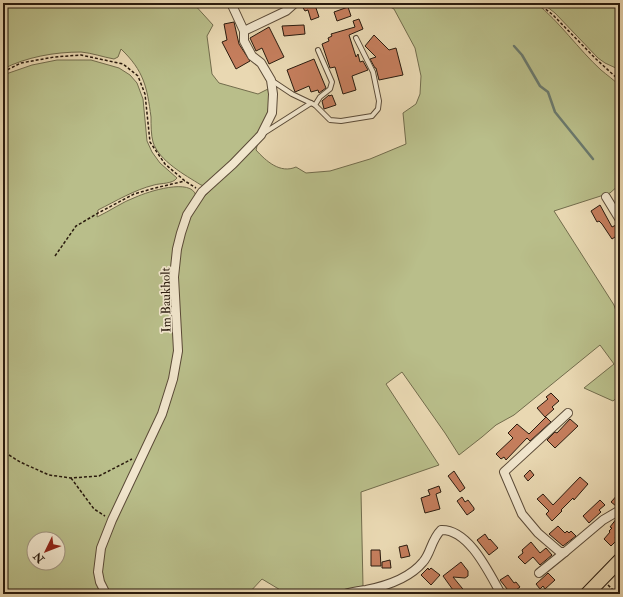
<svg xmlns="http://www.w3.org/2000/svg" width="623" height="597" font-family="'IM FELL Double Pica',serif">
<rect width="100%" height="100%" fill="#e9d8b2"/>
<filter id="stains"><feTurbulence type="fractalNoise" baseFrequency=".005" numOctaves="4"/><feColorMatrix values="0 0 0 0 .2 0 0 0 0 .09 0 0 0 0 .02 0 0 0 .5 -.17"/></filter>
<radialGradient id="worn" r=".72"><stop offset=".6" stop-color="#630" stop-opacity="0"/><stop offset="1" stop-color="#630" stop-opacity=".3"/></radialGradient>
<g fill="#b9be8a" stroke="#726c4c" fill-rule="evenodd">
<path d="M3,3H193L213,25L207,36L212,74L219,83L258,94L268,89L270,101L267,115L262,127L232,162L205,186L201,185C185,175 159,161 153,142C151,135 151,125 151,117C147,87 144,71 121,49L118,57L114,59C103,57 92,53 81,52C55,52 26,57 3,69Z"/>
<path d="M375,3H536C560,22 578,49 601,70C607,75 614,80 620,86V184L610,193L554,211L614,305L620,323V395L613,401L584,388L614,364L600,345L514,415L496,425L482,437L459,455L445,433L402,372L386,384L439,465L361,492L363,586L346,590L340,594H287L262,579L248,594H110L104,584L101,571L104,549L115,522L166,415L178,373L177,284L178,256L188,220L200,201L258,142L256,150C266,161 280,174 296,167L306,173L330,171L370,159L406,144L403,113L416,104L420,94L421,76L415,48L394,9L385,4Z"/>
<path d="M542,3H620V65L618,69L605,63L598,58L555,13Z"/>
<path d="M57,60H91L119,68L130,75L137,83L143,99L147,141L152,152L160,163L177,178C173,184 161,183 154,185C134,190 116,201 98,210L97,217C110,211 122,202 136,197C147,192 192,177 196,196L177,234L175,349L170,381L160,411L98,549L102,594H3V75L32,65ZM34,539H58V563H34Z"/>
</g>
<g fill="none" stroke-linecap="round" stroke-linejoin="round">
<path stroke="#6b7a6e" stroke-width="2.5" d="M514,46L522,55L540,86L548,92L555,112L593,159"/>
</g>
<g fill="#c57e5d" stroke="#2a1b0e">
<path d="M300,3H317L315,5L319,17L311,20L308,10L305,11Z"/>
<path d="M348,7L351,16L337,21L334,12Z"/>
<path d="M359,19L363,29L349,35L356,57L358,54L360,62L363,61L368,70L352,76L356,90L343,94L335,67L330,68L322,44L329,41L328,38L332,36L331,34L355,27L353,21Z"/>
<path d="M234,22L239,44L250,61L236,69L222,42L227,40L224,24Z"/>
<path d="M304,25L305,34L284,36L282,26Z"/>
<path d="M269,27L284,57L269,64L262,48L256,51L250,38Z"/>
<path d="M374,35L389,50L396,48L403,75L379,80L376,68H375L370,59L376,57L365,46Z"/>
<path d="M314,59L326,88L319,93L318,90L311,92L309,86L295,92L287,70Z"/>
<path d="M329,95V96L332,95L336,105L324,109L322,101Z"/>
<path d="M600,205L612,227L616,225L620,232V245L615,237L612,239L602,224L599,221L597,222L591,211Z"/>
<path d="M551,393L559,401L552,407L554,409L545,417L537,408L548,399L546,397Z"/>
<path d="M546,417L551,422L530,441L527,438L506,460L504,457L501,459L496,454L513,438L508,433L517,424L529,434Z"/>
<path d="M570,419L578,426L555,448L547,440L555,432L557,433Z"/>
<path d="M530,470L534,475L528,481L524,476Z"/>
<path d="M454,471L465,488L460,492L448,476Z"/>
<path d="M580,477L588,484L574,500L573,498L561,510L562,511L552,521L546,514L549,511L537,499L543,494L553,505Z"/>
<path d="M439,486L441,492L436,494L440,509L425,513L421,498L430,495L428,490Z"/>
<path d="M620,492V505L616,506L611,502Z"/>
<path d="M462,497L465,502L468,500L474,508V510L467,515L457,501Z"/>
<path d="M600,500L605,505L599,510L601,512L589,523L583,516Z"/>
<path d="M617,518L620,521V531L615,538L617,540L611,546L604,539L610,532L609,531L612,528L610,527Z"/>
<path d="M558,526L565,533L567,531L569,533L571,531L576,536L563,546L549,534Z"/>
<path d="M485,534L489,540L490,539L498,548L489,555L477,540Z"/>
<path d="M531,542L540,553L546,548L552,555L540,565L533,557L525,564L518,557L523,553L522,550Z"/>
<path d="M407,545L410,556L401,558L399,547Z"/>
<path d="M371,550H380L381,566H371Z"/>
<path d="M390,560L391,568H382V562Z"/>
<path d="M461,562L468,571V576L465,578L453,577L467,594H449L453,590L443,576Z"/>
<path d="M428,568L429,570L431,568L440,575L431,585L421,575Z"/>
<path d="M548,573L555,580L545,589L543,586L540,589L536,584Z"/>
<path d="M508,575L514,583L516,582L520,587L511,594L500,580Z"/>
</g>
<g fill="none" stroke-linecap="round" stroke-linejoin="round">
<defs>
<g id="lane">
<path d="M271,80L292,94L315,105L320,97L330,89L332,82L318,50"/>
<path d="M315,105L330,120L341,121L372,116L378,109L379,101L373,72L356,38"/>
<path d="M264,133L311,103"/>
</g>
<g id="street">
<path d="M244,31L286,11L295,3"/>
<path d="M606,197L620,220"/>
<path d="M568,413L504,472L522,514L538,533L560,552H565L603,520L620,510"/>
<path d="M539,573L565,552"/>
<path d="M106,594L100,582L98,572L101,548L112,520L162,414L173,379L178,351L174,277L177,249L181,233L187,215L202,192L233,164L261,135L272,113L273,94L271,80L261,63L252,56L244,41V31L231,3"/>
<path d="M345,594C351,592 359,591 366,590C386,586 409,579 423,562C431,553 431,540 441,530C469,529 489,573 501,594"/>
</g>
<path id="primary" d="M587,594L620,560"/>
</defs>
<use href="#lane" stroke="#5a4a37" stroke-width="6"/>
<use href="#street" stroke="#5a4a37" stroke-width="10"/>
<use href="#primary" stroke="#2a1b0e" stroke-width="15"/>
<g stroke="#2a1b0e" stroke-width="1.5" stroke-dasharray="3 2" stroke-linecap="butt">
<path d="M538,3L553,15L596,59L620,81"/>
<path d="M3,72L21,63L54,57L81,55L123,64L138,76L145,94L150,142L165,164L185,181L196,188"/>
<path d="M55,256L76,226L100,212L134,194L155,188L185,181"/>
<path d="M3,447L9,455L20,462L49,475L71,478L99,476L132,459"/>
<path d="M71,478L94,509L105,516"/>
<path d="M608,585L617,594"/>
</g>
<use href="#lane" stroke="#f1e6cd" stroke-width="4"/>
<use href="#street" stroke="#f1e6cd" stroke-width="8"/>
<use href="#primary" stroke="#e9d8b2" stroke-width="13"/>
</g>
<g text-anchor="middle" stroke-width="3.5" stroke-linejoin="round" paint-order="stroke">
<g font-size="13" fill="#2a1b0e" stroke="#f1e6cd">
<text transform="translate(165 300) rotate(-91)" y="5">Im Baukholt</text>
</g>
</g>
<rect width="623" height="597" fill="none" stroke="#e9d8b2" stroke-width="16"/>
<rect x="4" y="4" width="615" height="589" fill="none" stroke="#2a1b0e" stroke-width="2"/>
<rect x="8" y="8" width="607" height="581" fill="none" stroke="#2a1b0e"/>
<g transform="translate(46 551) rotate(227)"><circle r="19" fill="#f1e6cd" stroke="#a19581"/>
<path d="M0-3L7 15L0 10L-7 15Z" fill="#8f2418"/>
<text y="-6" font-size="11" font-weight="bold" text-anchor="middle" fill="#2a1b0e">N</text>
</g>
<rect width="100%" height="100%" filter="url(#stains)"/>
<rect width="100%" height="100%" fill="url(#worn)"/>
</svg>
